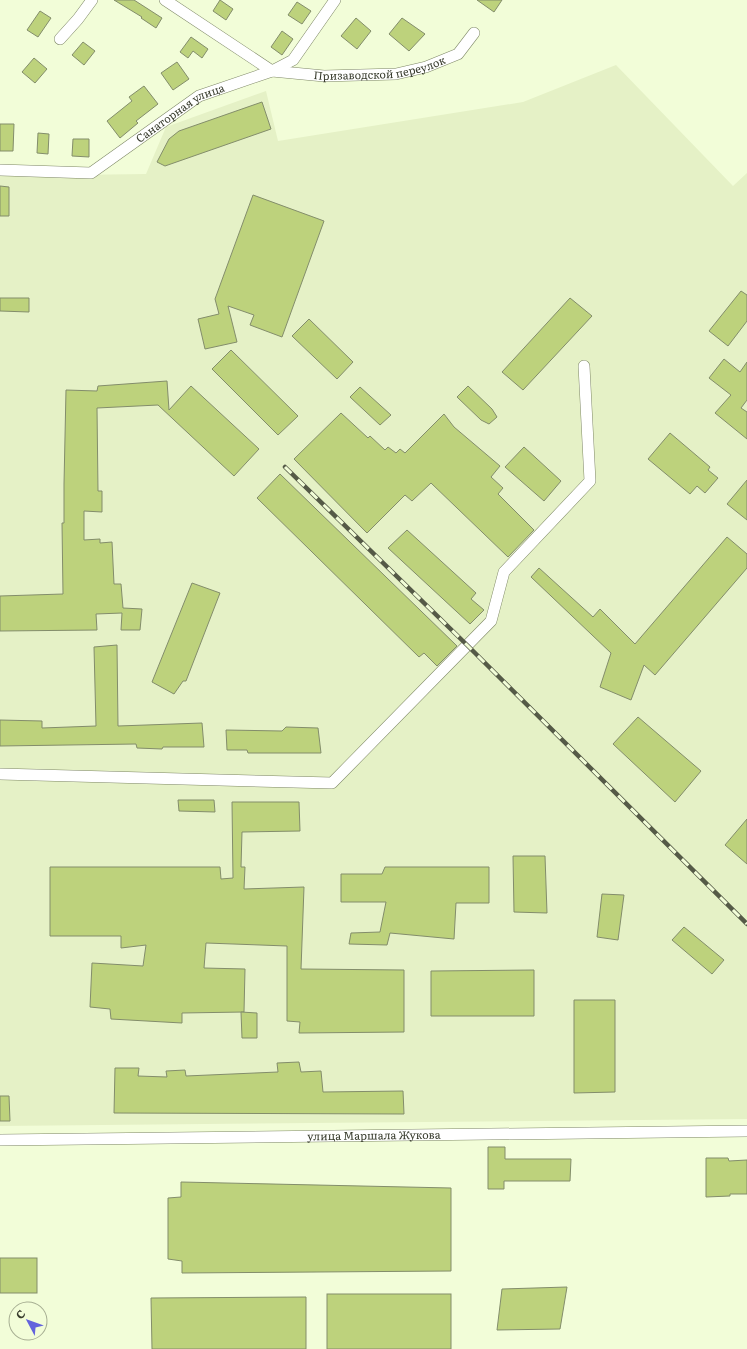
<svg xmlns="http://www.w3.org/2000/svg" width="747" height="1349" font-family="Literata,serif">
<rect width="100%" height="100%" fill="#f2fdd8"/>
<path fill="#e5f1c6" d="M616,65L733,186L747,173V1119L0,1126V176L146,174L166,127L266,91L278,141L523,102Z"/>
<g fill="#bdd27c" stroke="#838d6b">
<path d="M114,0H134L162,18L156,28L141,18L142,17Z"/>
<path d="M220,0L233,9L226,20L213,11Z"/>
<path d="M477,0H502L494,12Z"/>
<path d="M297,2L311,11L302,24L288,15Z"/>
<path d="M40,11L51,18L38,37L27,30Z"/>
<path d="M356,18L371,31L357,49L341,36Z"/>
<path d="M402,18L425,34L409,51L389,34Z"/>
<path d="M282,31L293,39L282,55L271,47Z"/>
<path d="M191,37L208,49L202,58L193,51L188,58L180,52Z"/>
<path d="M83,42L95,51L84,65L72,55Z"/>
<path d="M34,58L47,69L35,83L22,72Z"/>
<path d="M177,62L189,79L173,90L161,73Z"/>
<path d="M144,86L158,104L136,121L138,123L120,138L107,121L132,101L129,97Z"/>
<path d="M262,102L271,129L165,166L157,162L169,139L179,131Z"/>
<path d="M0,124H14L13,151H0Z"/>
<path d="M38,133L49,134L48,154L37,153Z"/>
<path d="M73,139H89V157L72,156Z"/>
<path d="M0,186L9,187V216H0Z"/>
<path d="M253,195L324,221L282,337L250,325L254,315L228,306L237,342L205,349L198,319L219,314L215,299Z"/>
<path d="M741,291L747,295V321L728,346L709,331Z"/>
<path d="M0,298H29V312L0,311Z"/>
<path d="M570,298L592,316L523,390L502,372Z"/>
<path d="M309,319L353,362L337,379L292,336Z"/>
<path d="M231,350L298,416L278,435L212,369Z"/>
<path d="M724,359L740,372L747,362V400L741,408L747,412V439L715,413L731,395L709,378Z"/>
<path d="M167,381L169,410L191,386L259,449L234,476L158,405L97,408L98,491H102V512L84,511V540L100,539V543L112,542L114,584H121L123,608L142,609L140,630H121L122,613L96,614L97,630L0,631V596L63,594L62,523H64V484L66,390L97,391L98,386Z"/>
<path d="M468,386L492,409L497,417L489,424L481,420L457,397Z"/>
<path d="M360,387L391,415L380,425L350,397Z"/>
<path d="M341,413L368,438L370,436L385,450L388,447L396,453L400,449L405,453L444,414L454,427L500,466L491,477L503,488L498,494L534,530L508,557L431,483L412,501L405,495L367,533L294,459Z"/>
<path d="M670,433L710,467L708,470L718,478L705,493L697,486L690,494L648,459Z"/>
<path d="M524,447L561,481L544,501L505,467Z"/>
<path d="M280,474L457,646L437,666L424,653L419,657L257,498Z"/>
<path d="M747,480V520L727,504Z"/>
<path d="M407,530L476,593L471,599L484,610L470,624L388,548Z"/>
<path d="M727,537L747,554V568L655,675L644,665L631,700L600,687L611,653L531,577L539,568L593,617L600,609L635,644Z"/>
<path d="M192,583L220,593L186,681H183L174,694L152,682Z"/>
<path d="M117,645L118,726L202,723L204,747H163L162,749L137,748L136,744L0,746V720L42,721V728L96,726L94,647Z"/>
<path d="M638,717L701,771L675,802L613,744Z"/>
<path d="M286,727L318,728L321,753H248L247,750H227L226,730L282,731Z"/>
<path d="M178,800H214L215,812L179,811Z"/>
<path d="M232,802H299L300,831L242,832L241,867H245L244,889L304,887L301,969L404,970V1032L299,1033L300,1022L287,1021V946L206,943L204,968L245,969L244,1012L182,1013V1023L111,1019L110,1009L90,1007L92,963L143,966L146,945L121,948V936H50V867H220L221,879L233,878Z"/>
<path d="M747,819V864L725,845Z"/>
<path d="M513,856H545L547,913L514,912Z"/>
<path d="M385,867H489V903H456L454,939L390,933L387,945L349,944L351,933L380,932L386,902H341V874H382Z"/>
<path d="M602,894L624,895L618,940L597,937Z"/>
<path d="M684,927L724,960L712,974L672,940Z"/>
<path d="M534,970V1016H431V971Z"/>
<path d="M574,1000H615V1092L574,1093Z"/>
<path d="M241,1012L257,1013V1038H242Z"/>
<path d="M299,1062L301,1072L321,1071L323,1092L403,1091L404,1114L114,1113L115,1068H139L138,1076L167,1077L166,1071L185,1070L186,1076L278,1072L277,1063Z"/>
<path d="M0,1096H9L10,1121H0Z"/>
<path d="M488,1147H505V1159H571L570,1181H504V1189H488Z"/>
<path d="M706,1158H728L729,1161L747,1160V1194H730V1196L706,1197Z"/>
<path d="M181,1182L451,1188V1271L182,1273V1261L168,1259V1198L181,1197Z"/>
<rect x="0" y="1258" width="37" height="35"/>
<path d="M567,1287L560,1329L497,1330L502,1289Z"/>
<rect x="327" y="1294" width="124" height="55"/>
<path d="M306,1297V1349H152L151,1298Z"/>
</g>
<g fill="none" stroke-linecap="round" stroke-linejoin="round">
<defs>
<g id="minor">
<path id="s1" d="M165,0L272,71L324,76L396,74L426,67L458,54L474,33"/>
<path d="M60,39L78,19L92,0"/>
<path id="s2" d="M0,170L91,173L199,96L272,71L293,60L335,0"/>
<path d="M0,774L332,783L491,621L504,572L590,481L584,366"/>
<path id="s3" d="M0,1140L747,1131"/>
</g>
</defs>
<use href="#minor" stroke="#7f8867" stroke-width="12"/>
<use href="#minor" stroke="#fff" stroke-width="11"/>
<defs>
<path id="rail" d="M285,467L467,645L747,924"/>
</defs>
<use href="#rail" stroke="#555a47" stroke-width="4.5"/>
<use href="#rail" stroke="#f2fdd8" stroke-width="3" stroke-dasharray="9" stroke-linecap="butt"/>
</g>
<g text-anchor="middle" stroke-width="3.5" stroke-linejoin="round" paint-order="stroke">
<g font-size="11" fill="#373b2c" stroke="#f2fdd8">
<text dy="4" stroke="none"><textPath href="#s1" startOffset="237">Призаводской переулок</textPath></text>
<text dy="4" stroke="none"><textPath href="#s2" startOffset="199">Санаторная улица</textPath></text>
<text dy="4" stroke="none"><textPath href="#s3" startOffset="374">улица Маршала Жукова</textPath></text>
</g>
</g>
<g transform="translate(28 1321) rotate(311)"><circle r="19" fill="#f2fdd8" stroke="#a7af93"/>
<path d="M0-3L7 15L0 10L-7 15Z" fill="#6363dc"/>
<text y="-6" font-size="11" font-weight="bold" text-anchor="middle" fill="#373b2c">С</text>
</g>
</svg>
